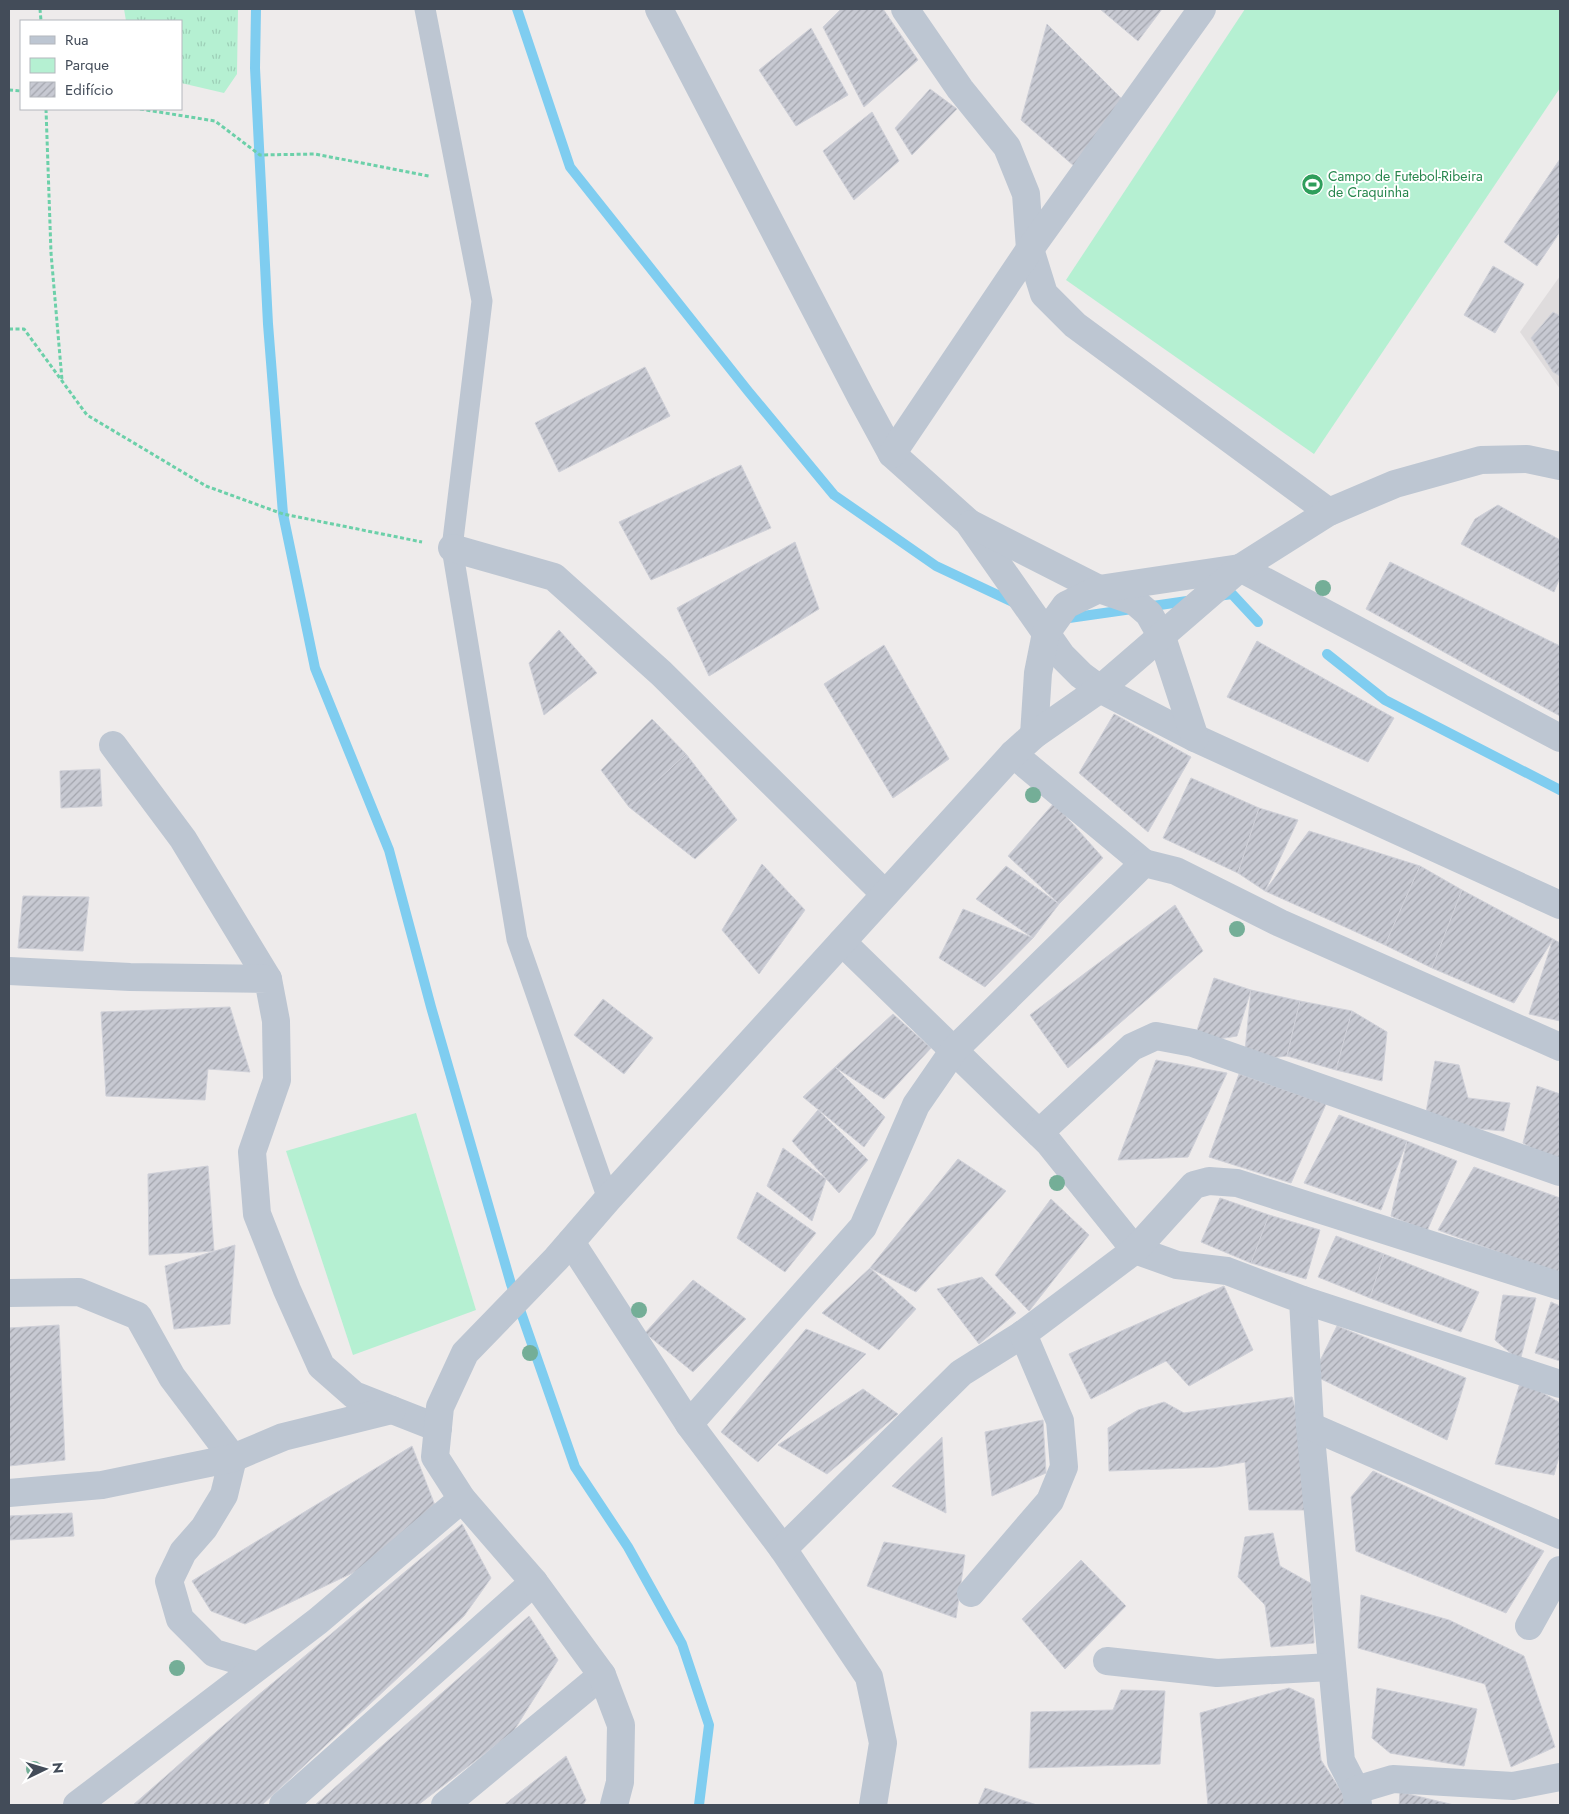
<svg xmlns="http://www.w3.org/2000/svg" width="1569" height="1814" font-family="Jost,sans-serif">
<defs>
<pattern id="grass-tufts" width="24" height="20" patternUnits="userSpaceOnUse" patternTransform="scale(1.25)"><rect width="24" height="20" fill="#b5f0d2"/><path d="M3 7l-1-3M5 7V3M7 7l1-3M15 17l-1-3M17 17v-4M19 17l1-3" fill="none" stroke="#9dcfb7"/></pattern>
<pattern id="building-hatch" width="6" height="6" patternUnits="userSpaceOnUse" patternTransform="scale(1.25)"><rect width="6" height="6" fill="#c7c9d2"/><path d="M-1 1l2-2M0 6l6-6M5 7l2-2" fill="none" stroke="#a3a5ad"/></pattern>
</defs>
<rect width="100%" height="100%" fill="#eeebeb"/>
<path fill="#dfdcdd" d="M1560,276V389L1520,332Z"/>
<path fill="url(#grass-tufts)" d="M124,9H238L237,74L224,93L181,83V21H126Z"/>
<g fill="#b5f0d2">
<path d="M1245,9H1560V88L1314,454L1066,280Z"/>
<path d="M416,1113L476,1310L353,1355L286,1151Z"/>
</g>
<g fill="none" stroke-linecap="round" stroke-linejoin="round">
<g stroke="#7fcdf0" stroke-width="10">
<path d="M256,9L255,68L268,324L283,514L315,668L389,850L431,1007L511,1284L575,1467L628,1547L682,1644L709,1725L699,1805"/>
<path d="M517,9L570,167L748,391L834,495L936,566L1017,604"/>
<path d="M1218,596L1232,594L1258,622"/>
<path d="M1146,607L1194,600"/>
<path d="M1062,619L1132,609"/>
<path d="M1327,654L1385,700L1560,790"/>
</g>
</g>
<g fill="url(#building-hatch)" stroke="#cfd0d8">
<path d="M841,9H883L918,60L864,107L823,27Z"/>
<path d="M1100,9H1162L1138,41Z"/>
<path d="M1047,24L1124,101L1074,166L1021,120Z"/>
<path d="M811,28L848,95L796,126L759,70Z"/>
<path d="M930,89L957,109L912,155L895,128Z"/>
<path d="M872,112L899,161L854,200L823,151Z"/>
<path d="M1560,159V232L1537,266L1504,242Z"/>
<path d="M1493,266L1524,284L1495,333L1464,315Z"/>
<path d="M1553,312L1560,316V376L1553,372L1531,338Z"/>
<path d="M645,367L670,416L559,472L535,423Z"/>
<path d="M741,465L771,528L651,580L619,522Z"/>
<path d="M1498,505L1560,540V577L1554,592L1461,544L1475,519Z"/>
<path d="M795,542L819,609L709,676L677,608Z"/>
<path d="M1390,562L1560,646V716L1366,609Z"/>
<path d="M559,630L597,673L544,715L529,663Z"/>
<path d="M1257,641L1394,718L1368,762L1227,697Z"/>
<path d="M884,645L949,759L893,798L824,684Z"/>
<path d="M1114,714L1191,757L1148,832L1079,773Z"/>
<path d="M652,719L686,754L629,807L601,770Z"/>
<path d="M686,754L737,820L695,859L629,807Z"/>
<path d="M100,769L102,806L61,808L60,771Z"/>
<path d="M1191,778L1259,808L1238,873L1163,838Z"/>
<path d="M1054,803L1103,858L1059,904L1008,856Z"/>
<path d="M1259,808L1298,820L1265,891L1238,873Z"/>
<path d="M1309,831L1420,866L1385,945L1265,891Z"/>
<path d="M762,864L805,910L759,974L722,930Z"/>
<path d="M1006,866L1059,904L1033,938L976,899Z"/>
<path d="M1420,866L1462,890L1432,968L1385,945Z"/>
<path d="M1462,890L1553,939L1514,1003L1432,968Z"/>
<path d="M23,896L89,897L83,951L18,948Z"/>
<path d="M1175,905L1203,951L1068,1068L1030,1015Z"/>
<path d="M963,909L1033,938L985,987L939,958Z"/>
<path d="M1553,939L1560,943V1021L1529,1014Z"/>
<path d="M1214,978L1251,990L1237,1036L1193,1043Z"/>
<path d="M1251,990L1300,1001L1287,1056L1244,1061Z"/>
<path d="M603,999L653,1038L624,1074L574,1035Z"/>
<path d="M1300,1001L1352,1011L1336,1070L1287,1056Z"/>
<path d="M230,1007L250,1072L208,1069L205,1100L106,1096L101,1012Z"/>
<path d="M1352,1011L1387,1032L1382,1081L1336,1070Z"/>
<path d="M893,1014L931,1048L884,1099L835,1067Z"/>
<path d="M1156,1060L1227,1073L1188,1157L1118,1160Z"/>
<path d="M1435,1061L1459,1065L1468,1098L1510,1103L1504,1131L1424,1124Z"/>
<path d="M835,1067L885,1117L864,1147L803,1097Z"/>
<path d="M1239,1074L1326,1104L1291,1183L1209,1157Z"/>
<path d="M1537,1086L1560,1094V1166L1523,1143Z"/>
<path d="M818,1110L868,1160L839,1193L792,1141Z"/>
<path d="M1339,1115L1407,1141L1381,1210L1304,1183Z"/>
<path d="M1407,1141L1457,1161L1427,1231L1391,1216Z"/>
<path d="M783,1148L826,1179L812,1221L767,1186Z"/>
<path d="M958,1159L1006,1191L916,1292L870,1268Z"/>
<path d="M208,1166L214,1251L149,1255L148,1174Z"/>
<path d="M1474,1167L1560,1198V1265L1558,1274L1438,1230Z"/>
<path d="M757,1192L816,1233L785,1272L737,1238Z"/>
<path d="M1220,1198L1269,1215L1251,1263L1201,1242Z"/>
<path d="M1051,1199L1089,1235L1029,1311L995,1275Z"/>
<path d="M1269,1215L1320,1230L1306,1279L1251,1263Z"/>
<path d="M1336,1236L1384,1254L1370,1298L1318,1277Z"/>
<path d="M235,1245L230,1324L174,1329L165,1266Z"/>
<path d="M1384,1254L1479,1292L1461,1332L1370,1298Z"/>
<path d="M870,1268L916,1309L879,1350L822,1313Z"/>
<path d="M982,1277L1016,1313L979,1344L937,1289Z"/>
<path d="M693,1280L746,1319L693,1372L645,1333Z"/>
<path d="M1224,1286L1253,1350L1189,1386L1166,1361L1091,1399L1069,1354Z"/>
<path d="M1503,1295L1536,1298L1520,1361L1495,1340Z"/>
<path d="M1551,1302L1560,1306V1361L1535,1353Z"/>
<path d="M59,1325L65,1460L9,1466V1328Z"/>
<path d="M1337,1326L1466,1378L1447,1440L1313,1375Z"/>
<path d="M806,1329L866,1354L758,1462L721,1432Z"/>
<path d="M1521,1380L1560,1403V1453L1554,1475L1495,1464Z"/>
<path d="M863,1389L898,1414L827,1474L778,1445Z"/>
<path d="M1292,1397L1307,1450L1309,1510H1249L1245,1462L1217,1467L1109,1471L1108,1428L1138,1410L1164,1402L1184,1413Z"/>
<path d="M1043,1420L1046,1473L992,1496L985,1432Z"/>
<path d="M942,1437L946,1513L892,1486Z"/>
<path d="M412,1446L436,1508L363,1568L245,1624L211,1611L192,1581Z"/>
<path d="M1373,1471L1544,1551L1506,1613L1356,1551L1351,1497Z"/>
<path d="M72,1513L74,1536L9,1540V1516Z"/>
<path d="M462,1524L491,1578L464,1616L262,1805H133L256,1697Z"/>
<path d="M1273,1533L1280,1566L1312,1584L1314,1643L1271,1647L1265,1605L1238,1577L1245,1537Z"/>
<path d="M884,1542L965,1555L956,1618L867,1586Z"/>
<path d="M1081,1560L1126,1606L1065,1669L1022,1619Z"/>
<path d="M1361,1595L1449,1620L1524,1656L1555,1747L1511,1767L1485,1684L1358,1648Z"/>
<path d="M529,1616L558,1660L513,1732L418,1805H315Z"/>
<path d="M1289,1688L1314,1699L1321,1760L1350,1805H1208L1200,1713Z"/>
<path d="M1377,1688L1477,1709L1464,1766L1390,1753L1372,1738Z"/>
<path d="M1121,1690L1165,1691L1160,1764L1029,1768L1031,1712L1113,1710Z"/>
<path d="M566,1756L586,1800L583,1805H504Z"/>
<path d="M985,1788L1037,1805H978Z"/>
<path d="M1400,1792L1454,1805H1399Z"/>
</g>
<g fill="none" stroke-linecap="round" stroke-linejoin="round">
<g stroke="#6cd0a9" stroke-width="3" stroke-dasharray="4 2.5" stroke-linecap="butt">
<path d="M40,9L41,21"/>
<path d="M9,90L21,91"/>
<path d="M46,109L51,253L62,380"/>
<path d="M140,109L215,121L260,155L315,154L429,176"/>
<path d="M9,329H24L87,415L206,486L283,514L422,542"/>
</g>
<path stroke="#bdc6d2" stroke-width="21" d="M425,9L482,301L452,548L517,939L608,1199"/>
<g stroke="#bdc6d2" stroke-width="28">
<path d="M659,9L861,397L892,454L968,522L1062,656L1081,675L1100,689L1195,738L1560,905"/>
<path d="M905,9L960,89L1007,147L1026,194L1030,249L1044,294L1075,325L1329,512"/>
<path d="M892,454L1030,249L1202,9"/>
<path d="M971,524L1099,589L1134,601L1149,614L1162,637L1195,738"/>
<path d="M452,548L554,577L661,673L885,894"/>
<path d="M1240,568L1560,738"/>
<path d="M113,745L183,839L268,979"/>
<path d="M1013,754L1144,863"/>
<path d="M842,942L1049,1143L1135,1250L1177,1265L1227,1271L1303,1300L1310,1426L1341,1761L1356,1790L1358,1805"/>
<path d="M9,971L130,977L268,979L276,1021L277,1080L252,1152L257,1214L287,1290L321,1366L354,1395L438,1428"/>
<path d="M1039,1133L1132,1047L1156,1036L1193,1043L1560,1172"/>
<path d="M571,1242L689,1424L783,1549L869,1677L883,1743L873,1805"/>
<path d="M9,1293L79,1292L138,1316L172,1377L233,1458L224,1495L204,1528L183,1552L169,1581L180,1619L214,1653L258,1666"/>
<path d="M1303,1300L1560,1384"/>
<path d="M689,1424L863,1227L916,1105L954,1050L1144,863L1176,871L1280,923L1560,1047"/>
<path d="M1310,1426L1560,1535"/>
<path d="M9,1493L102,1485L233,1458L283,1437L392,1410"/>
<path d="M783,1549L961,1373L1023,1334L1135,1250L1194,1185L1209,1181L1237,1183L1560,1286"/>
<path d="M971,1593L1050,1501L1064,1467L1060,1421L1023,1334"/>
<path d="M1529,1626L1560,1570"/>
<path d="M1107,1661L1217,1673L1331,1667"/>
<path d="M1356,1790L1393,1779L1513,1786L1560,1777"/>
<path d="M77,1805L318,1621L462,1499"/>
<path d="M283,1805L534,1582"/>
<path d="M445,1805L602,1675"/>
</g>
<g stroke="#bdc6d2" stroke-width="28">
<path d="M1034,735L1038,673L1046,633L1066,605L1099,589L1240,568"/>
<path d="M614,1805L620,1782L621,1725L602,1675L534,1582L462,1499L435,1457L440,1407L465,1353L556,1259L608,1199L1013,754L1034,735L1100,689L1240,568L1329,512L1395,484L1481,460L1527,459L1560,466"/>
</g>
</g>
<g fill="#74ae97">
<circle cx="1323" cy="588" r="8"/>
<circle cx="1033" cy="795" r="8"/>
<circle cx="1237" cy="929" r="8"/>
<circle cx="1057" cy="1183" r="8"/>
<circle cx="639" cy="1310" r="8"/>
<circle cx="530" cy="1353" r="8"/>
<circle cx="177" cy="1668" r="8"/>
<circle cx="34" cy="1769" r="8"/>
</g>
<defs>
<symbol id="stadium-disc" viewBox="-11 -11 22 22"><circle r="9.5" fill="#2e9e5b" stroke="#fff"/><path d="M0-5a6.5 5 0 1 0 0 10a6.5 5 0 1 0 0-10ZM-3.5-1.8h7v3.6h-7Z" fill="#fff"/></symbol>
</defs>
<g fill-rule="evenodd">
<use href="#stadium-disc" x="1300" y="172" width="25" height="25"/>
</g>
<g text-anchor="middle" stroke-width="4" stroke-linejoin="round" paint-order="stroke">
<g font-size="14" fill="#27864d" stroke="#fff" text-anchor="start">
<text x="1328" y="181">Campo de Futebol-Ribeira<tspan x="1328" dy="16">de Craquinha</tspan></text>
</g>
</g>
<rect width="1569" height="1814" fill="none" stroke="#434c59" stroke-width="20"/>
<rect x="20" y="20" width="162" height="90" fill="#ffffff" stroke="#b4b7bd"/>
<rect x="30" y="36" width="25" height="8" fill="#bdc6d2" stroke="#b4b7bd"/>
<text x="65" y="45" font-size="15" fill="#434c59">Rua</text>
<rect x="30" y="58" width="25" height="15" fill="#b5f0d2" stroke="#b4b7bd"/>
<text x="65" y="70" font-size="15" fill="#434c59">Parque</text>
<rect x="30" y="82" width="25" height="15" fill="url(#building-hatch)" stroke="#b4b7bd"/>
<text x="65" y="95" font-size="15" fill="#434c59">Edifício</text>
<g transform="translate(45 1769) rotate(85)" stroke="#ffffff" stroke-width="4" paint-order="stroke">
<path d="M0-4L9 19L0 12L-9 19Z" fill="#434c59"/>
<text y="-8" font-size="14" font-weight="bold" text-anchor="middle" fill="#434c59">N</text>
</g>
</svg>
